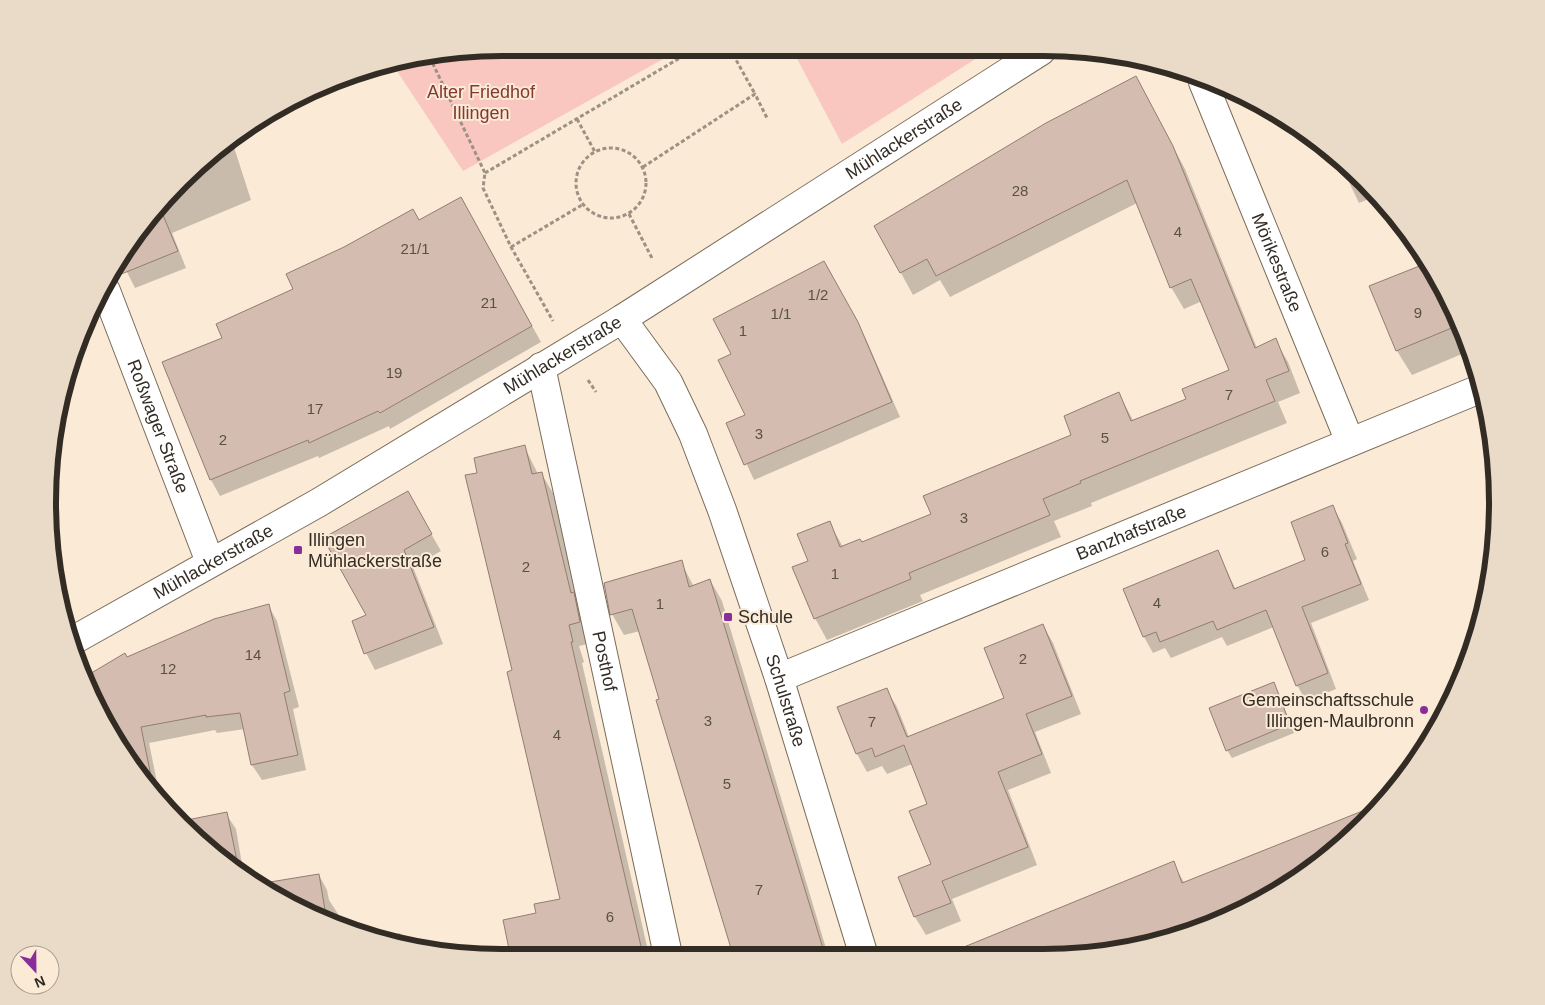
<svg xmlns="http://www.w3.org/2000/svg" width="1545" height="1005" font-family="Helvetica,sans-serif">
<rect width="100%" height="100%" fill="#faead6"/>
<g fill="#f9c7bf">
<path d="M503,48L681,49L463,171L393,65Z"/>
<path d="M792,49L988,51L842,144Z"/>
</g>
<g fill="#0003">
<path d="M1148,100L1185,169L1257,348L1275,340L1288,362L1300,393L1278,402L1287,423L1091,503L1092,506L1054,521L1061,537L920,595L923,601L827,640L815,618L809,561L829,522L843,547L862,543L932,515L1073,435L1119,394L1134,422L1188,400L1230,370L1202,301L1184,309L1171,287L1137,203L950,297L940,280L913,295L876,227Z"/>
<path d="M232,141L251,200L172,233L186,268L135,288L122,262L142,225Z"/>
<path d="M1337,157L1342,160L1376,196L1359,203Z"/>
<path d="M470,214L541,342L390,429L389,426L319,458L318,456L220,496L211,480L224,339L294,289L345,248L419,221Z"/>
<path d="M1427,264L1450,301L1469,351L1412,375L1397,351L1371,287Z"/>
<path d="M833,278L866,339L900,417L754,480L728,424L746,416L733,354Z"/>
<path d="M524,446L538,474L541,473L553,493L579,604L591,643L579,646L584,662L582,663L649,955L511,954L538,914L562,900L513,671L478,473Z"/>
<path d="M407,492L441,551L413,567L443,644L375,670L366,653L368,616Z"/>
<path d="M1333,507L1342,523L1357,559L1353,561L1369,600L1311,623L1336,689L1306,701L1297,685L1274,627L1227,646L1222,637L1171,658L1165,648L1153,653L1144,637L1218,552L1236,590L1307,561Z"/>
<path d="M681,562L694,587L710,580L722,601L828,955H734L640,631L624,635L612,614Z"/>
<path d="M268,605L277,621L299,707L293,709L306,770L262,780L252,765L245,729L217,733L215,730L149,743L160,797L124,755L88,676L125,654L127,658Z"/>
<path d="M1043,625L1053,643L1081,714L1035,732L1051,773L1008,790L1037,865L952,899L961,921L926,935L915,917L900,878L933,865L928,804L912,764L887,774L882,766L867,772L857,754L838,708L886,689L897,707L909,737L1005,698Z"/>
<path d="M1273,683L1294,733L1232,758L1227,750Z"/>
<path d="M1383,804L1320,863L1244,910L1160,942L1072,957L1173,863L1185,884Z"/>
<path d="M226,814L236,829L243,870L203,845L183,822Z"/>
<path d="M319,875L327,890L329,900L340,917L334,924L266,884Z"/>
<path d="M400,933L407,944L377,936Z"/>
</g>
<g fill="#d4bdb0" stroke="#927d70">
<path d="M1136,76L1173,146L1255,348L1276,338L1289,371L1266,380L1275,401L1080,481L1081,483L1043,499L1050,515L909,573L911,579L814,619L792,567L808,561L797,534L830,521L840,547L860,539L862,542L931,514L923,496L1071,435L1064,416L1119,392L1131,421L1186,399L1182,389L1229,370L1191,279L1170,288L1127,180L936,276L927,259L900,273L874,226L1046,123Z"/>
<path d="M461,197L532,326L380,413L378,411L309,443L308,440L210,480L162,362L222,338L216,324L293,289L286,274L344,247L413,209L419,220Z"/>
<path d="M160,208L178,251L114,277L142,225Z"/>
<path d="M824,261L858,322L892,402L744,465L726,423L745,415L718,360L731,354L713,319Z"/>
<path d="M1427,263L1450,301L1459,325L1396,351L1369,286Z"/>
<path d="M525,445L532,474L542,472L571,593L574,592L580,622L569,625L573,642H571L643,955L510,954L503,920L536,913L534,904L560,899L507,672L512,670L465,475L477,473L474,458Z"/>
<path d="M408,491L432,534L404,550L434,627L364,654L352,621L366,615L323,538Z"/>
<path d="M1333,505L1348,543L1345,544L1361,584L1302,607L1328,673L1296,686L1266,610L1217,630L1213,621L1160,642L1156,632L1143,637L1123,589L1218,550L1234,589L1305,560L1291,522Z"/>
<path d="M682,560L689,587L710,579L825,955H733L656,700L659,699L632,609L610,615L604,583Z"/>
<path d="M269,604L290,691L284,693L298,755L251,765L240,713L206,717V715L141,727L153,786L152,787L124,755L88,675L125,653L127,657L214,619Z"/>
<path d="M1043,624L1072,696L1026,714L1042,754L998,772L1028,847L942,881L951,903L914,917L898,877L931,864L909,811L927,804L904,745L875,757L872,748L856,754L837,707L887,688L907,737L1004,698L984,648Z"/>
<path d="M1274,682L1290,724L1226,751L1209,708Z"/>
<path d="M1380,804L1381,806L1320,863L1244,910L1160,942L1072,957L942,956L1174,861L1182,883Z"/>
<path d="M227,812L238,866L203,845L182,821Z"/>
<path d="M319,874L327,922L264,883Z"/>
</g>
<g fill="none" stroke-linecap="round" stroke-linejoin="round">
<defs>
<g id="street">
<path id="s1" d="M1203,82L1350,442"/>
<path id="s2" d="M622,319L668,382L693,434L722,510L779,678L864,956"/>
<path id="s3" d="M541,367L668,955"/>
<path id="s4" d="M779,678L1482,388"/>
</g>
<g id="secondary">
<path id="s5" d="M106,291L210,562"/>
<path id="s6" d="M72,641L318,503L622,319L1041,51"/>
</g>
</defs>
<use href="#street" stroke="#7a6c5a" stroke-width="30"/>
<use href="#secondary" stroke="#7a6c5a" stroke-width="30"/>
<g stroke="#9d9184" stroke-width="3" stroke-dasharray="4 2.5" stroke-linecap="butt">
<path d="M730,49L755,94"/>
<path d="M445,57L433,64L485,173L483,188L511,247L553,321"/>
<path d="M577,119L595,152"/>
<circle cx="611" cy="183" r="35"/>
<path d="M643,167L755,94L767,118"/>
<path d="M485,173L695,49"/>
<path d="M629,214L653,260"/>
<path d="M511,247L582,205"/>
<path d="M588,380L596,392"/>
</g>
<use href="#street" stroke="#fff" stroke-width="28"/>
<use href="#secondary" stroke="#fff" stroke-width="28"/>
</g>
<g fill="#892e99" stroke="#faead6" stroke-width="2">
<rect x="293" y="545" width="10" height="10" rx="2.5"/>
<rect x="723" y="612" width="10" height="10" rx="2.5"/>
<circle cx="1424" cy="710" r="5"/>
</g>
<g text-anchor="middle" stroke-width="4" stroke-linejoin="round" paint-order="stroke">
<g font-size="15" fill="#5b5048">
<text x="1020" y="196">28</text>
<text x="1178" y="237">4</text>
<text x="415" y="254">21/1</text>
<text x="818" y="300">1/2</text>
<text x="489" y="308">21</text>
<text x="1418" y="318">9</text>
<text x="781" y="319">1/1</text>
<text x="743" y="336">1</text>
<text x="394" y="378">19</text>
<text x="1229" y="400">7</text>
<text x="315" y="414">17</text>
<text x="759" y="439">3</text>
<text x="1105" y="443">5</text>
<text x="223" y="445">2</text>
<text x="964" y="523">3</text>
<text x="1325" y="557">6</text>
<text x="526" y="572">2</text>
<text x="835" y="579">1</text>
<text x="1157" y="608">4</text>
<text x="660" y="609">1</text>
<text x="253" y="660">14</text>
<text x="1023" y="664">2</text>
<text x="168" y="674">12</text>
<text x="708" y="726">3</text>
<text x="872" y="727">7</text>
<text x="557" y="740">4</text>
<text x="727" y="789">5</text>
<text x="759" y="895">7</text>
<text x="610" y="922">6</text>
</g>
<g font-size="18" fill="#843830" stroke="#faead6">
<text x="481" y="98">Alter Friedhof<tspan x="481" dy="21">Illingen</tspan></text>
</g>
<g font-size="18" fill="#332c25" stroke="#faead6">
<text dy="6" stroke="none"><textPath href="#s6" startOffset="972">Mühlackerstraße</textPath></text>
<text dy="6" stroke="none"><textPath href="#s1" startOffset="195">Mörikestraße</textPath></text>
<text dy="6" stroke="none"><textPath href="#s6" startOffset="568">Mühlackerstraße</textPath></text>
<text dy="6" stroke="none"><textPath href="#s5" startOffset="145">Roßwager Straße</textPath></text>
<text dy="6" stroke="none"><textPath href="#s4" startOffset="381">Banzhafstraße</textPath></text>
<text dy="6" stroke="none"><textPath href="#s6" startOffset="162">Mühlackerstraße</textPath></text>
<text dy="6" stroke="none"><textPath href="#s3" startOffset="301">Posthof</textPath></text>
<text dy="6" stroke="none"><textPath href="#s2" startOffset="418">Schulstraße</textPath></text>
</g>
<g font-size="18" fill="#332c25" stroke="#faead6" text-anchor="start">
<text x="308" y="546">Illingen<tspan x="308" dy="21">Mühlackerstraße</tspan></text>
<text x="738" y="623">Schule</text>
<text x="1414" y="706" text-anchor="end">Gemeinschaftsschule<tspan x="1414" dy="21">Illingen-Maulbronn</tspan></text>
</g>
</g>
<path d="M0 0H1545V1005H0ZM502 56H1043A446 446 0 0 1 1489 502V503A446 446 0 0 1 1043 949H502A446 446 0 0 1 56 503V502A446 446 0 0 1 502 56Z" fill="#eadbc8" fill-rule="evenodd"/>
<path fill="none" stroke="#332c25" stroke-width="6" d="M502 56H1043A446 446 0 0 1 1489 502V503A446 446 0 0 1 1043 949H502A446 446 0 0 1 56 503V502A446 446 0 0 1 502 56Z"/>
<g transform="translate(35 970) rotate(158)"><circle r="24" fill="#faead6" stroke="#aa9e8f"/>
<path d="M0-4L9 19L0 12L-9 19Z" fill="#892e99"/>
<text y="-8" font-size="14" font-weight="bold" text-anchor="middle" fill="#332c25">N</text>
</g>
</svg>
